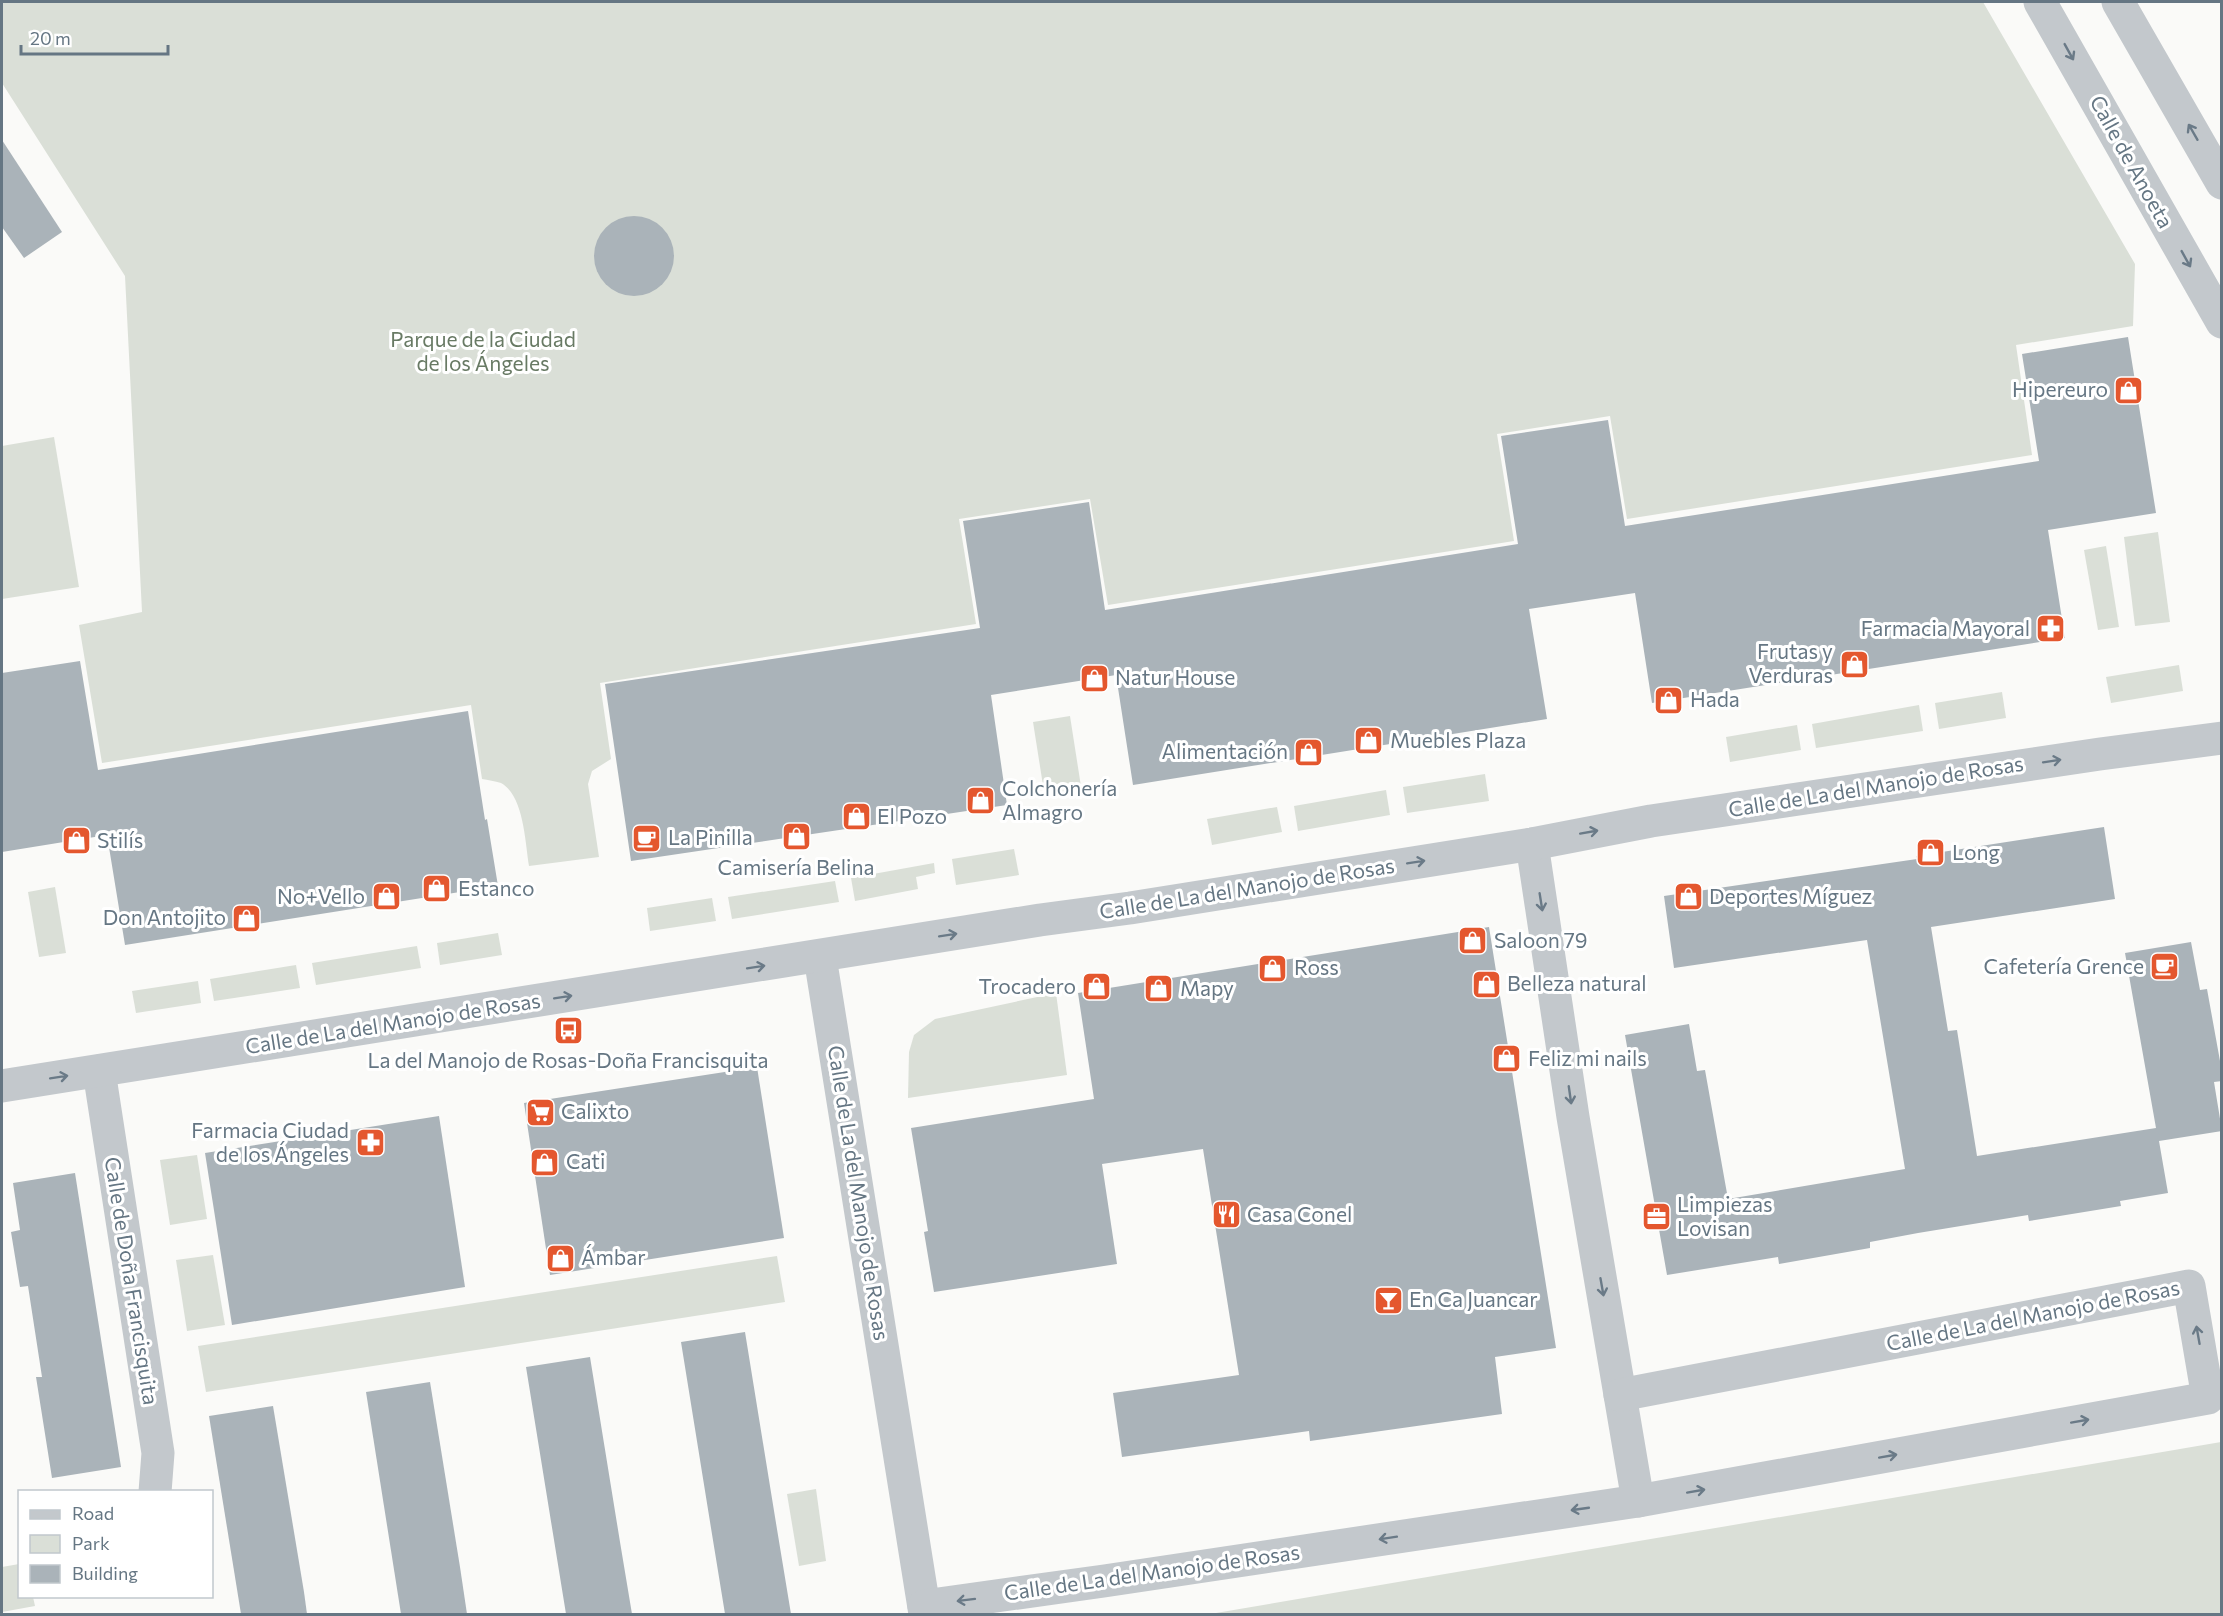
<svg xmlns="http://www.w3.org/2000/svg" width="2223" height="1616" font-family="Commissioner,sans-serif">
<rect width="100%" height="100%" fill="#fafaf8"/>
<g fill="#dadfd7">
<path d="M2,2H1983L2135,264L2133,326L2016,345L2032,455L1627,519L1610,416L1497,434L1514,541L1108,605L1090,499L959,519L976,624L600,683L611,759L592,771L588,784L599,857L529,866C525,842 524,796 501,783C495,781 488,780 482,779L471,705L102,763L79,625L142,612L125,276L2,83Z"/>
<path d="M54,437L79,587L2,599V446Z"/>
<path d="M2158,532L2170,622L2135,626L2124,537Z"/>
<path d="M2106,546L2119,627L2098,630L2084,550Z"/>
<path d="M2179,665L2183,691L2111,703L2106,677Z"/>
<path d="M2002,692L2006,718L1939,729L1935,703Z"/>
<path d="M1919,705L1923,731L1816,748L1812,724Z"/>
<path d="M1070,716L1082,793L1045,798L1033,722Z"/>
<path d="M1797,725L1801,750L1730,762L1726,737Z"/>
<path d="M1485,774L1489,801L1407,813L1403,787Z"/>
<path d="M1386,790L1390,815L1298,831L1294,806Z"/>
<path d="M1277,807L1282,832L1212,845L1207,819Z"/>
<path d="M1014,849L1019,875L956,885L952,859Z"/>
<path d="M934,863L935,873L916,877L918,889L855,901L851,878Z"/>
<path d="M835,881L839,902L732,919L728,897Z"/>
<path d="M55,887L66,953L39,957L28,892Z"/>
<path d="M712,898L716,921L650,931L647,908Z"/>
<path d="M498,933L502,955L440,965L437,943Z"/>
<path d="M417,946L421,968L316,985L312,963Z"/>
<path d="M296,965L300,988L214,1001L210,979Z"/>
<path d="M198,981L201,1003L136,1013L132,991Z"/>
<path d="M1056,993L1067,1075L908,1098L909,1052L914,1035L935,1019Z"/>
<path d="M197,1155L207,1219L170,1225L160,1160Z"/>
<path d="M213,1255L225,1325L187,1331L176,1260Z"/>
<path d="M777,1256L785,1302L206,1392L198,1346Z"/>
<path d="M2221,1442V1614H1217L1216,1613Z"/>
<path d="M816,1489L826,1561L799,1566L787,1494Z"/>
<path d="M19,1564L20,1596L33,1597L35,1606L2,1612V1567Z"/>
</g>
<g fill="#aab3b9">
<path d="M2,140L62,232L24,258L2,227Z"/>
<circle cx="634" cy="256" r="40"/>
<path d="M2128,337L2156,513L2048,530L2065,638L1652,703L1635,593L1529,609L1547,719L1133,785L1116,675L991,695L1007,805L631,861L605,684L980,628L963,521L1089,502L1105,610L1518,544L1501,436L1608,420L1625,526L2039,461L2022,354Z"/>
<path d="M80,661L98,770L468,711L485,820L487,819L498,886L125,945L107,835L2,852V673Z"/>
<path d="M2104,827L2115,899L1931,927L1948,1031L1957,1030L1977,1156L2156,1128L2125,953L2191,942L2200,990L2207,989L2222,1072V1081L2214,1082L2222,1131L2159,1141L2168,1193L2120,1201L2121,1206L2029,1221L2028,1215L1918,1233L1870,1242V1248L1779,1264L1778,1257L1667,1275L1625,1035L1689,1024L1697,1071L1705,1070L1728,1199L1905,1169L1867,940L1674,968L1664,896L1917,859L1916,856Z"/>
<path d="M1489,927L1556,1348L1495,1357L1502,1414L1310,1441L1309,1431L1122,1457L1113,1393L1239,1375L1203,1149L1102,1164L1117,1264L934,1292L924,1232L928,1231L911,1128L1094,1099L1078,993Z"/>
<path d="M757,1067L784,1238L550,1275L524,1103Z"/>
<path d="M439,1116L465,1287L232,1325L205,1153Z"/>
<path d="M75,1173L121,1467L52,1478L36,1377H42L28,1286L20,1287L11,1232L20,1230L13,1183Z"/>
<path d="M745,1332L775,1517L791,1614H725L711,1528L681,1342Z"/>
<path d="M590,1357L620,1542L632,1614H566L526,1367Z"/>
<path d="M430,1382L460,1567L467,1614H401L366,1392Z"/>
<path d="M273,1406L304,1592L307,1614H241L209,1416Z"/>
</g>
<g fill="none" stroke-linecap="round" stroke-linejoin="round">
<g stroke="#c3c8cc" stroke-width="33">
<path d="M2040,2L2222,322"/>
<path d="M2118,2L2222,183"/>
<path d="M1532,844L1573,1117L1638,1501"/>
<path d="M820,957L925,1614"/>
<path d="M99,1071L158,1453L155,1492"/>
<path d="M2,1086L1040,920L1130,908L1532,844L1651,821L2100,754L2222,738"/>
<path d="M924,1606L1104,1581L1638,1501L2208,1398L2189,1286L1620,1395"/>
</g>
</g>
<defs><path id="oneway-shaft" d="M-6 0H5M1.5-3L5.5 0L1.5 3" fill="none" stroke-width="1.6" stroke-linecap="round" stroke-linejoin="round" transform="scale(1.5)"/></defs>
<g stroke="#6a7a87">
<use href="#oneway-shaft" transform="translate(2069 52) rotate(61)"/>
<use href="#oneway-shaft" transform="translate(2193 132) rotate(-120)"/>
<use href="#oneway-shaft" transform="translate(2186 259) rotate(61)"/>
<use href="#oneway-shaft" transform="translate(2052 761) rotate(-9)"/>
<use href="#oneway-shaft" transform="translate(1589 832) rotate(-10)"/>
<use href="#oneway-shaft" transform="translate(1416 862) rotate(-9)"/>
<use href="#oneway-shaft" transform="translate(1541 902) rotate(81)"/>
<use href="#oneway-shaft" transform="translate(948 935) rotate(-9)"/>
<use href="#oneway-shaft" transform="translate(756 967) rotate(-9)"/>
<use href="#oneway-shaft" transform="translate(563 997) rotate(-9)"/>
<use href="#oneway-shaft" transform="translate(59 1077) rotate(-9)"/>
<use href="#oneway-shaft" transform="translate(1570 1095) rotate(82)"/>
<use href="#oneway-shaft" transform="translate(1602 1287) rotate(80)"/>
<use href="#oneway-shaft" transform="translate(2198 1335) rotate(-100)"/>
<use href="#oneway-shaft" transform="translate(2080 1421) rotate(-10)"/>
<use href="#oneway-shaft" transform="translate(1888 1456) rotate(-10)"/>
<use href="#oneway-shaft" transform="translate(1696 1491) rotate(-10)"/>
<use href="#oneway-shaft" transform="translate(1580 1509) rotate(172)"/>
<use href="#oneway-shaft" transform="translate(1388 1538) rotate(171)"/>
<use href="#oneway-shaft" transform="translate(966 1600) rotate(173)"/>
</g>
<defs>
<symbol id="shop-square" viewBox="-11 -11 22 22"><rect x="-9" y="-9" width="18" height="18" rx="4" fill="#e4572e" stroke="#fff"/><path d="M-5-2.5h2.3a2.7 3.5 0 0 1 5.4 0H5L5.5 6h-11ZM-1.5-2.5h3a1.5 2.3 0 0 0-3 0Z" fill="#fff"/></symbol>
<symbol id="pharmacy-square" viewBox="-11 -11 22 22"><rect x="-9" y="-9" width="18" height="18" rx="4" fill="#e4572e" stroke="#fff"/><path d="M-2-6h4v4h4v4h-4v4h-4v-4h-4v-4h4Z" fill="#fff"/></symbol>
<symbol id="cafe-square" viewBox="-11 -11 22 22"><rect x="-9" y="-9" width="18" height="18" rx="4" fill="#e4572e" stroke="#fff"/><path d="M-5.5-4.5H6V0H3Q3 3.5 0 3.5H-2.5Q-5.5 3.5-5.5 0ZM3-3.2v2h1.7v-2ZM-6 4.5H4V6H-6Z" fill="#fff"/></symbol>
<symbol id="bus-square" viewBox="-11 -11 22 22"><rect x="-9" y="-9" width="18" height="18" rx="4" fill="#e4572e" stroke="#fff"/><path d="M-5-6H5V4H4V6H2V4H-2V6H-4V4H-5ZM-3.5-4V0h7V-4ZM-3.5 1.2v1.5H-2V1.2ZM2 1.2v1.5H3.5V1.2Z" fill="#fff"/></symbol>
<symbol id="supermarket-square" viewBox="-11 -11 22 22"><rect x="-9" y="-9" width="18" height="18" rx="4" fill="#e4572e" stroke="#fff"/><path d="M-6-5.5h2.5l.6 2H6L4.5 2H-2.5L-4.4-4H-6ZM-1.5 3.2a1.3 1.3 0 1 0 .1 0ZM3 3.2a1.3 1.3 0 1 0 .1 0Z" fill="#fff"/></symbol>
<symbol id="restaurant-square" viewBox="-11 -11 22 22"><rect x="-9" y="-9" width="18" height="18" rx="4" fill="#e4572e" stroke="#fff"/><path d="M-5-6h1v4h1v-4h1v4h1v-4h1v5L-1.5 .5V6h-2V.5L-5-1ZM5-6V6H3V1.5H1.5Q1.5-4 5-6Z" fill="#fff"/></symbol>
<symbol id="office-square" viewBox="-11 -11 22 22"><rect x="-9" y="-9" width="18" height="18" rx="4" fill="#e4572e" stroke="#fff"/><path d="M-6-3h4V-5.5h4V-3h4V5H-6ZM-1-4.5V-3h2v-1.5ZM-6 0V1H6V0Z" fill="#fff"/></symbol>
<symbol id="bar-square" viewBox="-11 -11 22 22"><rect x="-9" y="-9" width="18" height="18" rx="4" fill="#e4572e" stroke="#fff"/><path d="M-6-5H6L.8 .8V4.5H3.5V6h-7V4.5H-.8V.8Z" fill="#fff"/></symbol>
</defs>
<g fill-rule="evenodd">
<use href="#shop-square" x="2112" y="374" width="33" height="33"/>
<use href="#pharmacy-square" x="2034" y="612" width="33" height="33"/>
<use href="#shop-square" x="1838" y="648" width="33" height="33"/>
<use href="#shop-square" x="1078" y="662" width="33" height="33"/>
<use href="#shop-square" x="1652" y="684" width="33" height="33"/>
<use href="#shop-square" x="1352" y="724" width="33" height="33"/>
<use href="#shop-square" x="1292" y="736" width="33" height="33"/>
<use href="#shop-square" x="964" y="784" width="33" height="33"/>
<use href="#shop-square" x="840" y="800" width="33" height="33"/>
<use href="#shop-square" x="780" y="820" width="33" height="33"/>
<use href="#cafe-square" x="630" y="822" width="33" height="33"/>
<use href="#shop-square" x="60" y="824" width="33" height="33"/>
<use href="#shop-square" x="1914" y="836" width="33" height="33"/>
<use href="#shop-square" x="420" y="872" width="33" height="33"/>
<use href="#shop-square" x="370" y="880" width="33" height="33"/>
<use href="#shop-square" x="1672" y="880" width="33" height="33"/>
<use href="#shop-square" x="230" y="902" width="33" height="33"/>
<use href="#shop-square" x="1456" y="924" width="33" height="33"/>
<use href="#cafe-square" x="2148" y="950" width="33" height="33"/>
<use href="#shop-square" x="1256" y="952" width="33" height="33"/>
<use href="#shop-square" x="1470" y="968" width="33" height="33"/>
<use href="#shop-square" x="1080" y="970" width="33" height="33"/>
<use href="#shop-square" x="1142" y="972" width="33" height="33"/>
<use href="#bus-square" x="552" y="1014" width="33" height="33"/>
<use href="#shop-square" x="1490" y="1042" width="33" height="33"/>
<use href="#supermarket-square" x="524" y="1096" width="33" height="33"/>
<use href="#pharmacy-square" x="354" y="1126" width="33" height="33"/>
<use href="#shop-square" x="528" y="1146" width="33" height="33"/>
<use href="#restaurant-square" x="1210" y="1198" width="33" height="33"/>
<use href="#office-square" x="1640" y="1200" width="33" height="33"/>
<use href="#shop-square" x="544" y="1242" width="33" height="33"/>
<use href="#bar-square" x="1372" y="1284" width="33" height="33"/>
</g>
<g text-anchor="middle" stroke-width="6" stroke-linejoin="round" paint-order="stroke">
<g font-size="21" fill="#657683" stroke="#fff">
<text transform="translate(2131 162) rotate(61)" y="7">Calle de Anoeta</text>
<text transform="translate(1876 787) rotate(-9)" y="7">Calle de La del Manojo de Rosas</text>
<text transform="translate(1247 889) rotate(-9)" y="7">Calle de La del Manojo de Rosas</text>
<text transform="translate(393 1024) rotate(-9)" y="7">Calle de La del Manojo de Rosas</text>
<text transform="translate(858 1193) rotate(81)" y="7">Calle de La del Manojo de Rosas</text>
<text transform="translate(131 1281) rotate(81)" y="7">Calle de Doña Francisquita</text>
<text transform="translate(2033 1316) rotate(-11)" y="7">Calle de La del Manojo de Rosas</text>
<text transform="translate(1152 1573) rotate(-8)" y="7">Calle de La del Manojo de Rosas</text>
</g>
<g font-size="21" fill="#687a64" stroke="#fff">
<text x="483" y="347">Parque de la Ciudad<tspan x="483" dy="24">de los Ángeles</tspan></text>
</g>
<g font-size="21" fill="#657683" stroke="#fff" text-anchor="start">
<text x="2108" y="397" text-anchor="end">Hipereuro</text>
<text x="2030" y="636" text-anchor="end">Farmacia Mayoral</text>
<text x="1833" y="659" text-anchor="end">Frutas y<tspan x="1833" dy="24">Verduras</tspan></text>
<text x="1115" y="685">Natur House</text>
<text x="1690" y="707">Hada</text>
<text x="1390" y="748">Muebles Plaza</text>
<text x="1288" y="759" text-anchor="end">Alimentación</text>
<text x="1002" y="796">Colchonería<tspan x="1002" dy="24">Almagro</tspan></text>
<text x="877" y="824">El Pozo</text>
<text x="668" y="845">La Pinilla</text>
<text x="97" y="848">Stilís</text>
<text x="1952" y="860">Long</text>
<text x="796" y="875" text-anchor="middle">Camisería Belina</text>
<text x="458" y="896">Estanco</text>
<text x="365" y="904" text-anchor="end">No+Vello</text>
<text x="1709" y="904">Deportes Míguez</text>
<text x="226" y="925" text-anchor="end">Don Antojito</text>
<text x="1494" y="948">Saloon 79</text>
<text x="2144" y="974" text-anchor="end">Cafetería Grence</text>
<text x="1294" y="975">Ross</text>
<text x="1507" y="991">Belleza natural</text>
<text x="1076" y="994" text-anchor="end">Trocadero</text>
<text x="1180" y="996">Mapy</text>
<text x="1528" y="1066">Feliz mi nails</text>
<text x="568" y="1068" text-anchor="middle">La del Manojo de Rosas-Doña Francisquita</text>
<text x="561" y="1119">Calixto</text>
<text x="349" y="1138" text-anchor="end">Farmacia Ciudad<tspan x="349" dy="24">de los Ángeles</tspan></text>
<text x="566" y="1169">Cati</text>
<text x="1677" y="1212">Limpiezas<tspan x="1677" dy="24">Lovisan</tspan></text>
<text x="1247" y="1222">Casa Conel</text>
<text x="581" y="1265">Ámbar</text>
<text x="1409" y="1307">En Ca Juancar</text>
</g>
</g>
<rect width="2223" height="1616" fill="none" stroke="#657683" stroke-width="6"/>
<rect x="18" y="1490" width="195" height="108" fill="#ffffff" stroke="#c1c8cd" stroke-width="1.5"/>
<rect x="30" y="1510" width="30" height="9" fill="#c3c8cc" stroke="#c1c8cd" stroke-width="1.5"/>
<text x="72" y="1520" font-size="18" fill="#657683">Road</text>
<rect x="30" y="1535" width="30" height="18" fill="#dadfd7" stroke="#c1c8cd" stroke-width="1.5"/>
<text x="72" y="1550" font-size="18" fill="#657683">Park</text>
<rect x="30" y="1565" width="30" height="18" fill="#aab3b9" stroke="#c1c8cd" stroke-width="1.5"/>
<text x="72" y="1580" font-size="18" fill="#657683">Building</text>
<path d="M21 45v9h147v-9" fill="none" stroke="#657683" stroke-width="3"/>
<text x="30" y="45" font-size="18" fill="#657683" stroke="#ffffff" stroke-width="4.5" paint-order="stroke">20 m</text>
</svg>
